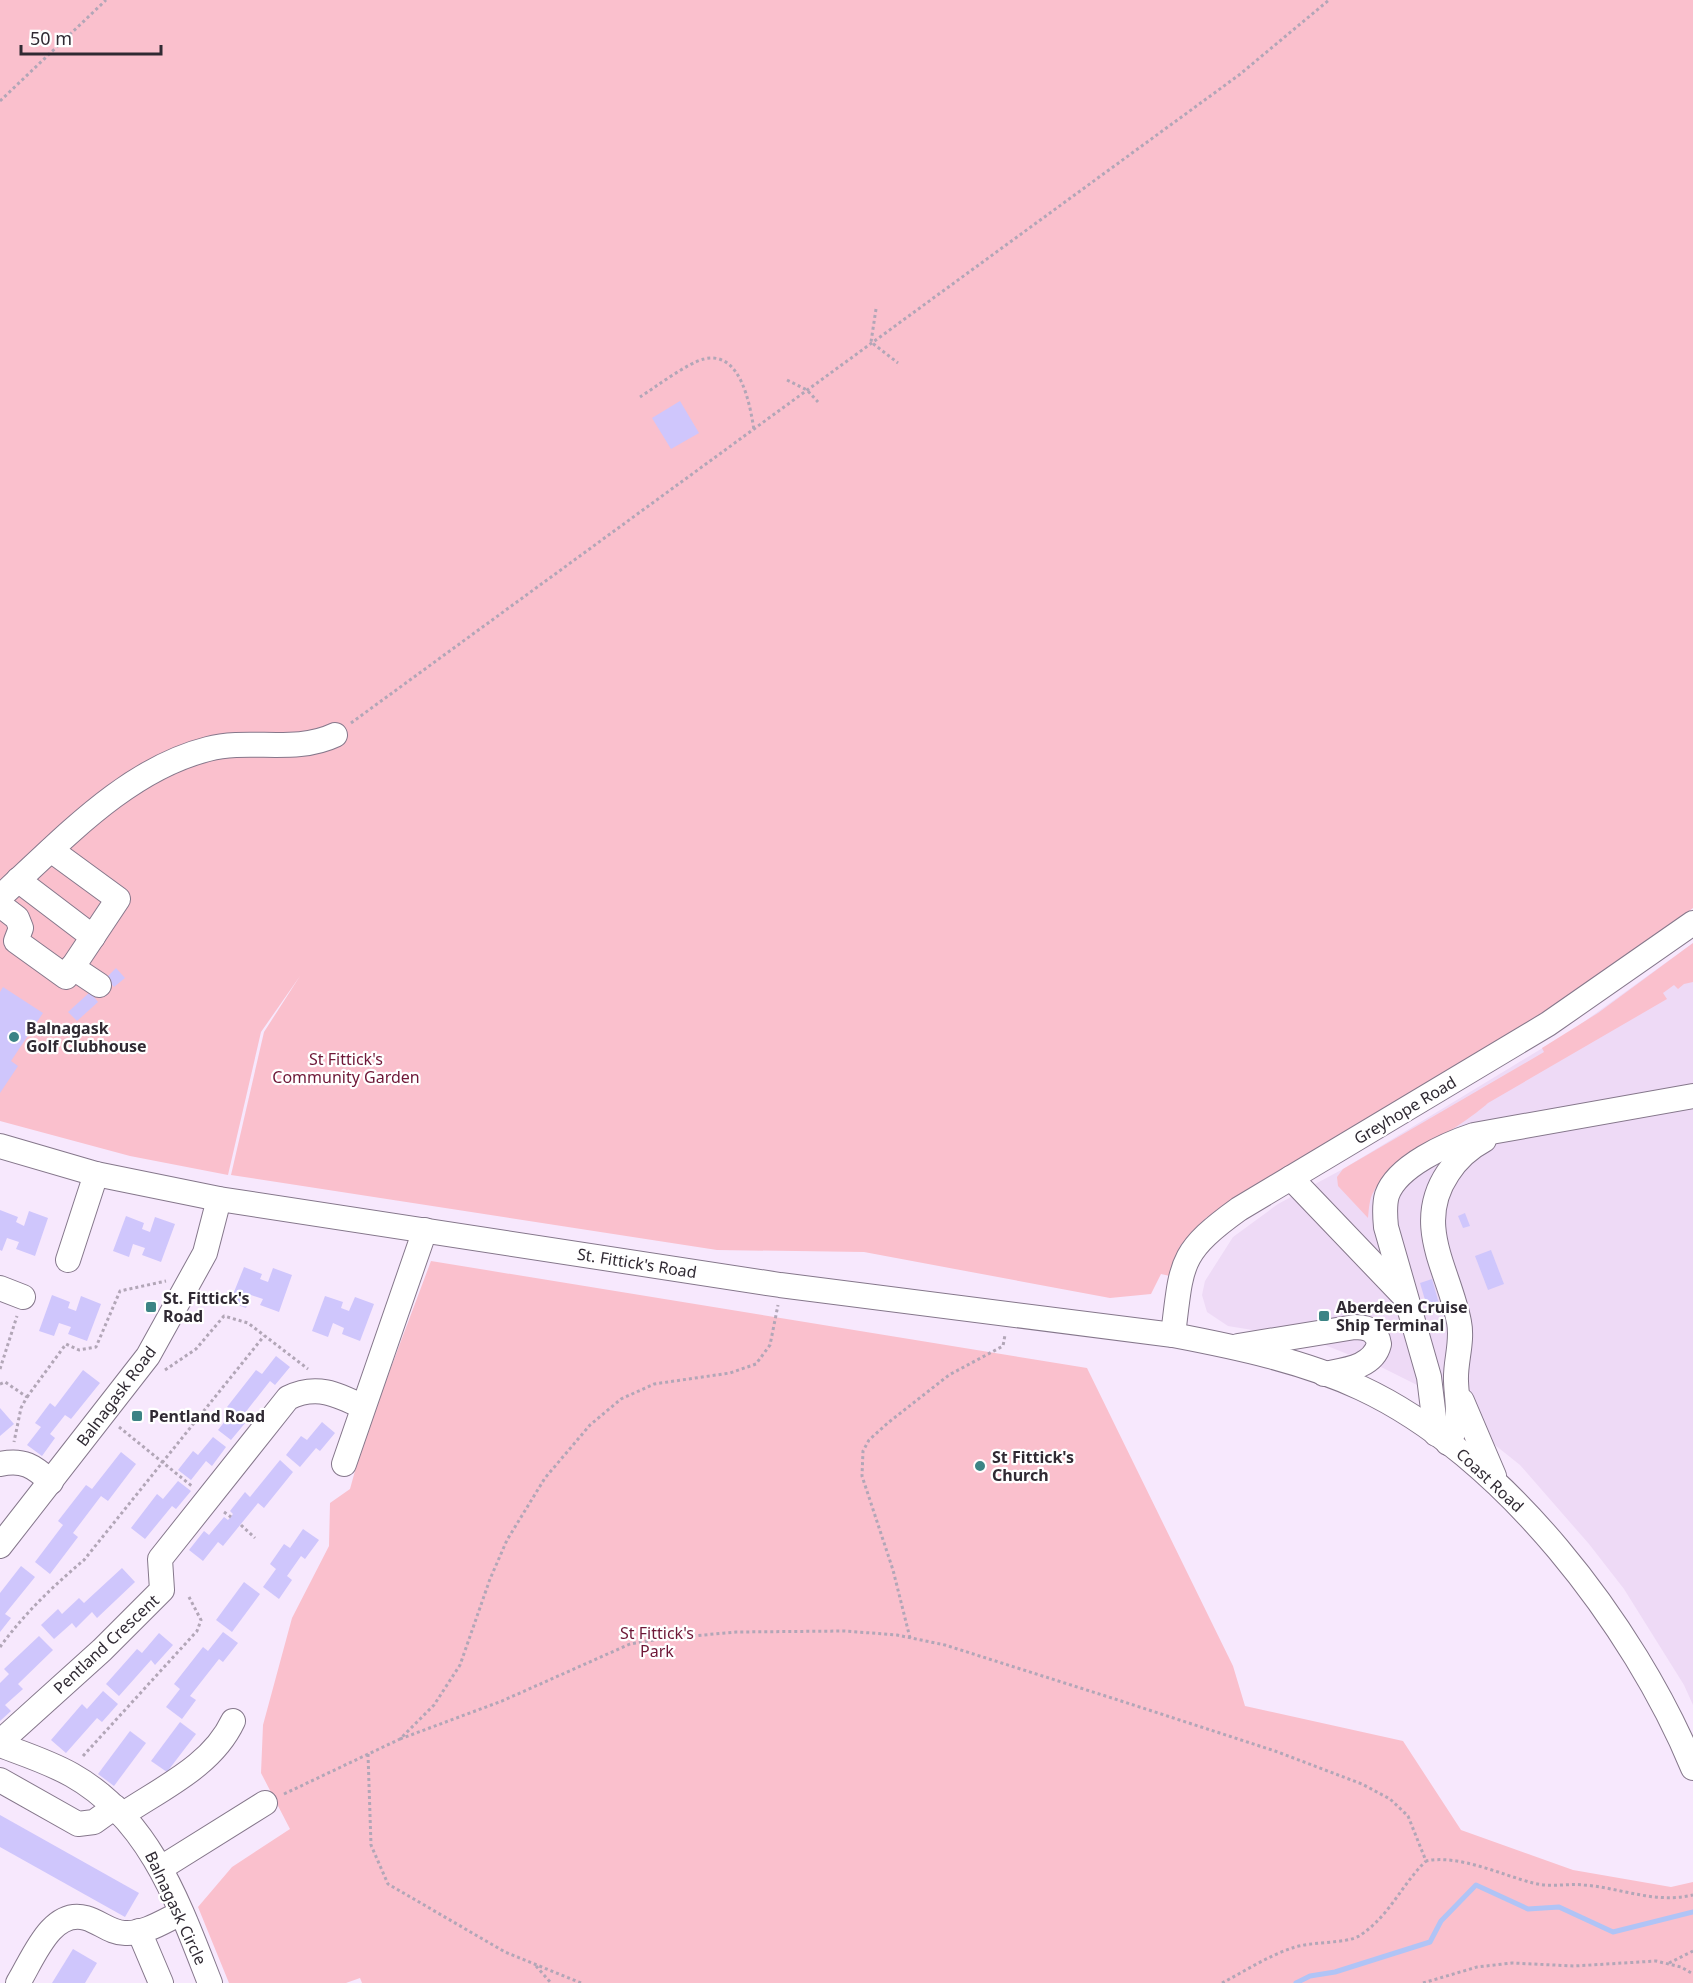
<svg xmlns="http://www.w3.org/2000/svg" width="1693" height="1983" font-family="'Noto Sans',sans-serif">
<rect width="100%" height="100%" fill="#f7e8fd"/>
<path fill="#eedaf6" d="M1693,943V1705L1684,1685L1624,1589L1589,1544L1520,1465L1425,1389L1383,1368L1312,1340L1228,1326L1207,1312L1202,1295L1205,1281L1233,1237L1278,1204L1343,1169L1574,1029Z"/>
<g fill="#fac0cd">
<path d="M0,0H1693V908C1539,1025 1371,1119 1206,1218L1180,1246L1170,1276L1161,1274L1151,1294L1110,1298L864,1252L717,1250L231,1175L264,1032L300,976L261,1032L228,1175L130,1156L0,1121Z"/>
<path d="M1693,943V982L1684,984L1678,989L1674,985L1663,993L1667,999L1488,1103C1461,1128 1388,1165 1374,1191C1369,1199 1369,1209 1368,1218L1338,1186L1337,1177L1343,1169L1544,1052L1542,1048L1598,1013Z"/>
<path d="M431,1261L1087,1368L1233,1666L1245,1706L1403,1741L1461,1830L1573,1870L1671,1887L1693,1882V1983H362L360,1978L346,1983H229L198,1907L232,1867L290,1829L261,1773L263,1725L292,1618L329,1546L330,1503L350,1489L363,1442Z"/>
</g>
<g fill="none" stroke-linecap="round" stroke-linejoin="round">
<path stroke="#b0c4f6" stroke-width="5" d="M1296,1983L1310,1976L1335,1972L1430,1942L1441,1921L1476,1885L1528,1909L1559,1907L1613,1932L1693,1912"/>
</g>
<g fill="#cfc6fc">
<path d="M680,401L699,433L671,449L652,418Z"/>
<path d="M116,968L125,978L114,987L106,978Z"/>
<path d="M3,987L43,1013L11,1061L18,1066L0,1093V992Z"/>
<path d="M90,992L98,1002L77,1021L68,1012Z"/>
<path d="M0,1210L18,1217L16,1222L24,1226L29,1211L48,1218L35,1256L16,1249L19,1242L7,1238L2,1251L0,1250Z"/>
<path d="M1465,1213L1470,1226L1463,1228L1458,1216Z"/>
<path d="M126,1216L144,1223L142,1229L150,1232L155,1217L175,1224L161,1262L142,1255L145,1248L133,1244L129,1257L113,1251Z"/>
<path d="M1491,1250L1504,1284L1488,1290L1475,1256Z"/>
<path d="M244,1267L262,1274L260,1279L268,1282L273,1268L292,1275L279,1312L260,1305L263,1299L251,1295L246,1308L230,1302Z"/>
<path d="M1432,1279L1440,1307L1428,1310L1420,1283Z"/>
<path d="M52,1295L70,1302L68,1308L76,1311L81,1296L101,1304L87,1341L68,1334L71,1327L59,1323L54,1336L39,1331Z"/>
<path d="M325,1296L343,1302L341,1308L349,1311L355,1297L374,1304L360,1341L342,1334L344,1328L333,1323L328,1337L312,1331Z"/>
<path d="M276,1356L290,1367L275,1385L270,1381L241,1418L246,1422L231,1440L218,1430L233,1411L227,1407L256,1370L262,1374Z"/>
<path d="M83,1370L100,1383L71,1419L65,1415L50,1434L55,1438L42,1456L27,1445L41,1427L35,1423L50,1403L55,1407Z"/>
<path d="M0,1408L14,1424L0,1436Z"/>
<path d="M322,1422L335,1433L320,1451L316,1448L300,1467L286,1455L301,1436L307,1440Z"/>
<path d="M213,1437L226,1447L212,1466L206,1461L191,1480L178,1470L193,1451L198,1455Z"/>
<path d="M121,1452L136,1464L108,1501L101,1496L73,1533L78,1537L50,1574L35,1562L63,1525L58,1521L86,1485L92,1489Z"/>
<path d="M280,1460L293,1472L264,1508L258,1503L223,1546L218,1542L203,1561L189,1550L204,1531L209,1535L224,1517L228,1520L233,1514L230,1511L245,1492L250,1497Z"/>
<path d="M178,1481L191,1491L176,1509L172,1506L145,1539L131,1528L157,1494L163,1499Z"/>
<path d="M303,1529L319,1540L305,1559L301,1556L287,1576L292,1580L279,1599L263,1587L276,1569L270,1564L284,1544L290,1548Z"/>
<path d="M21,1566L35,1577L5,1614L11,1618L0,1632V1593Z"/>
<path d="M122,1568L135,1582L97,1618L92,1612L76,1628L72,1623L54,1639L41,1625L58,1609L62,1614L79,1598L84,1603Z"/>
<path d="M244,1582L260,1594L232,1632L216,1620Z"/>
<path d="M223,1632L238,1643L223,1662L219,1659L190,1696L196,1700L182,1719L166,1707L180,1689L174,1684L203,1647L208,1651Z"/>
<path d="M159,1633L173,1645L155,1665L151,1660L119,1696L106,1684L137,1649L142,1653Z"/>
<path d="M39,1636L53,1650L18,1684L23,1689L5,1705L11,1711L0,1721V1683L9,1674L4,1669Z"/>
<path d="M103,1691L118,1704L102,1722L97,1718L66,1753L51,1740L82,1704L87,1709Z"/>
<path d="M180,1722L196,1734L167,1772L151,1761Z"/>
<path d="M130,1731L146,1743L114,1786L98,1774Z"/>
<path d="M0,1815L139,1893L125,1917L0,1847Z"/>
<path d="M73,1949L97,1963L85,1983H52Z"/>
</g>
<g fill="none" stroke-linecap="round" stroke-linejoin="round">
<defs>
<g id="minor">
<path d="M18,880L93,937"/>
<path d="M0,897C62,841 125,770 208,749C250,738 295,754 335,735"/>
<path d="M0,905L17,918L21,928L16,941L66,977L118,899L51,850"/>
<path d="M72,967L99,985"/>
<path d="M0,1146L96,1174L219,1199L780,1285L1173,1335C1236,1347 1303,1361 1361,1388C1503,1454 1634,1625 1693,1768"/>
<path d="M1291,1178L1402,1294"/>
<path d="M68,1260L96,1174"/>
<path d="M0,1288L23,1297"/>
<path d="M1173,1335C1182,1263 1178,1253 1239,1209L1548,1024L1693,923"/>
<path d="M1238,1346L1355,1327C1368,1327 1377,1331 1379,1344C1373,1368 1343,1370 1324,1374"/>
<path d="M1462,1401L1494,1476"/>
<path d="M1436,1434L1429,1377L1386,1227C1385,1217 1384,1205 1387,1195C1397,1166 1447,1144 1474,1135L1693,1096"/>
<path d="M1448,1443C1463,1418 1457,1408 1456,1381C1455,1362 1463,1342 1459,1322C1449,1270 1413,1225 1448,1173C1457,1159 1469,1148 1484,1140"/>
<path d="M0,1464C23,1459 34,1466 51,1482"/>
<path d="M344,1464L425,1230"/>
<path d="M0,1546L148,1356L205,1253L219,1199"/>
<path d="M0,1742L102,1650L162,1590L160,1559L288,1398C316,1384 337,1394 363,1407"/>
<path d="M0,1745C24,1754 49,1762 72,1775C150,1819 179,1904 210,1983"/>
<path d="M0,1780L78,1824L94,1822L115,1807"/>
<path d="M122,1815C162,1788 212,1766 233,1721"/>
<path d="M161,1868L265,1803"/>
<path d="M139,1931L161,1983"/>
<path d="M18,1983C33,1959 51,1908 86,1918C100,1922 111,1933 125,1933C145,1934 164,1921 181,1913"/>
</g>
</defs>
<use href="#minor" stroke="#85778b" stroke-width="26"/>
<g stroke="#b2a6b7" stroke-width="3" stroke-dasharray="3 3" stroke-linecap="butt">
<path d="M0,101L106,0"/>
<path d="M876,309L871,342L898,363"/>
<path d="M787,380L807,390L818,402"/>
<path d="M640,397C654,388 689,362 704,359C741,350 750,405 754,430"/>
<path d="M351,723L1239,75L1329,0"/>
<path d="M0,1369L17,1316"/>
<path d="M165,1370L196,1349L224,1316L248,1323L308,1369"/>
<path d="M0,1384L5,1382L27,1397L21,1408L14,1442"/>
<path d="M27,1397L66,1344L79,1350L96,1347L120,1291L166,1281"/>
<path d="M119,1427L193,1487"/>
<path d="M224,1512L231,1517"/>
<path d="M241,1525L255,1538"/>
<path d="M910,1638L893,1570L862,1476L863,1451L869,1440L889,1422L949,1375L1003,1346L1005,1335"/>
<path d="M0,1647C24,1614 53,1586 84,1560L264,1336"/>
<path d="M400,1739L502,1701L630,1644L660,1639L736,1632L845,1631L897,1635L945,1645L1115,1699L1275,1751L1362,1784L1390,1799L1408,1816L1426,1861C1458,1854 1502,1875 1533,1883C1551,1888 1567,1883 1584,1885C1622,1888 1654,1904 1693,1895"/>
<path d="M368,1754L371,1845L388,1884L505,1952L581,1983"/>
<path d="M83,1756L197,1631L201,1620L189,1597"/>
<path d="M284,1794L400,1739L434,1705L460,1665L490,1579L507,1540L545,1478L590,1425L621,1399L654,1384L730,1373L756,1364L770,1345L778,1305"/>
<path d="M1669,1963L1693,1951"/>
<path d="M536,1966L551,1983"/>
<path d="M1222,1983C1245,1971 1268,1956 1292,1948C1311,1941 1346,1944 1359,1936C1390,1916 1401,1885 1426,1861"/>
<path d="M1423,1983L1477,1967L1512,1963L1574,1966L1656,1961L1681,1967L1693,1974"/>
</g>
<use href="#minor" stroke="#fff" stroke-width="24"/>
</g>
<g fill="#3c8485" stroke="#fff" stroke-width="2">
<circle cx="14" cy="1037" r="6"/>
<rect x="145" y="1301" width="12" height="12" rx="3"/>
<rect x="1318" y="1310" width="12" height="12" rx="3"/>
<rect x="131" y="1410" width="12" height="12" rx="3"/>
<circle cx="980" cy="1466" r="6"/>
</g>
<g text-anchor="middle" stroke-width="4.5" stroke-linejoin="round" paint-order="stroke">
<g font-size="16" font-weight="bold" fill="#302a33" stroke="#fff" text-anchor="start">
<text x="26" y="1034">Balnagask<tspan x="26" dy="18">Golf Clubhouse</tspan></text>
<text x="163" y="1304">St. Fittick's<tspan x="163" dy="18">Road</tspan></text>
<text x="1336" y="1313">Aberdeen Cruise<tspan x="1336" dy="18">Ship Terminal</tspan></text>
<text x="149" y="1422">Pentland Road</text>
<text x="992" y="1463">St Fittick's<tspan x="992" dy="18">Church</tspan></text>
</g>
<g font-size="16" fill="#6e1737" stroke="#fff">
<text x="346" y="1065">St Fittick's<tspan x="346" dy="18">Community Garden</tspan></text>
<text x="657" y="1639">St Fittick's<tspan x="657" dy="18">Park</tspan></text>
</g>
<g font-size="16" fill="#302a33" stroke="#fff">
<text transform="translate(1405 1110) rotate(-31)" y="6">Greyhope Road</text>
<text transform="translate(637 1263) rotate(9)" y="6">St. Fittick's Road</text>
<text transform="translate(116 1396) rotate(-53)" y="6">Balnagask Road</text>
<text transform="translate(1490 1480) rotate(43)" y="6">Coast Road</text>
<text transform="translate(106 1644) rotate(-43)" y="6">Pentland Crescent</text>
<text transform="translate(176 1908) rotate(65)" y="6">Balnagask Circle</text>
</g>
</g>
<path d="M21 45v9h140v-9" fill="none" stroke="#302a33" stroke-width="3"/>
<text x="30" y="45" font-size="18" fill="#302a33" stroke="#ffffff" stroke-width="4.5" paint-order="stroke">50 m</text>
</svg>
